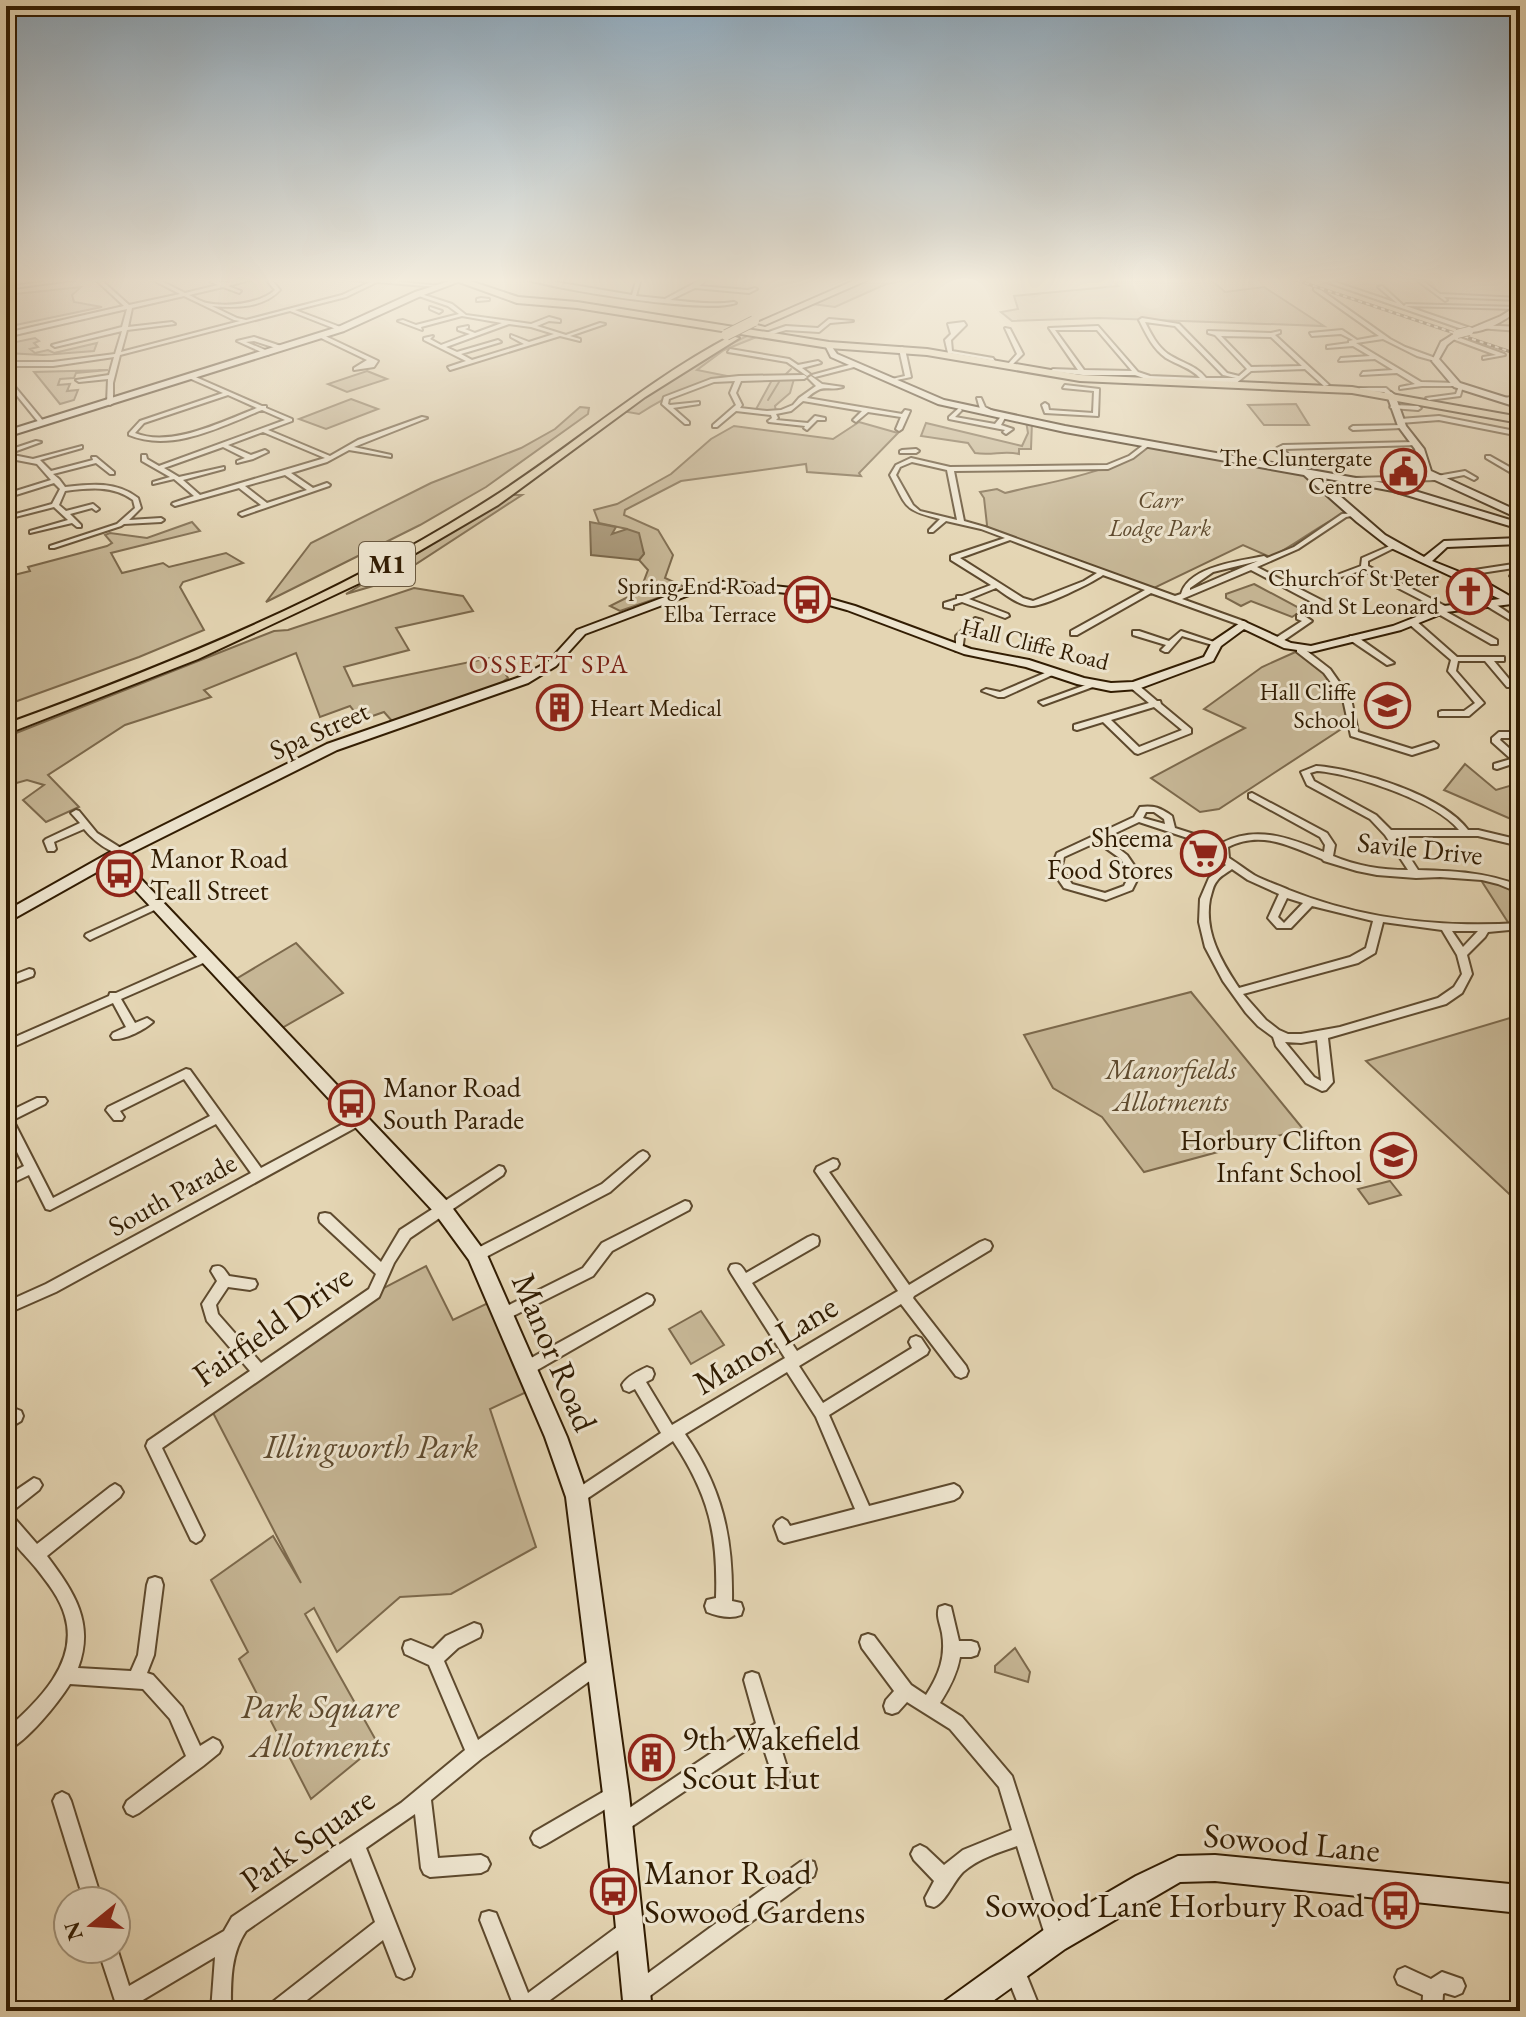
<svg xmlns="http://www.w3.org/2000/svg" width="1526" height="2017" font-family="'EB Garamond',serif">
<rect width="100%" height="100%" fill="#e4d5b3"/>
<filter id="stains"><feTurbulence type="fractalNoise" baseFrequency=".0025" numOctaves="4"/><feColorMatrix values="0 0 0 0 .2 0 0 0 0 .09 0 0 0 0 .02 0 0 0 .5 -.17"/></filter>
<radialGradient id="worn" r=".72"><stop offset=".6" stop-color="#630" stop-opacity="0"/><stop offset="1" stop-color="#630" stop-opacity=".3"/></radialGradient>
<g fill="#c6b695" stroke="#7c694c" stroke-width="2">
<path d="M872,278H919L886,284L835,307L812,304Z"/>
<path d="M1210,279L1225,292L1264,287L1324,326L1099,318L1012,321L1001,312L1018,309L1014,296L1118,286L1114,282Z"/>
<path d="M81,287L72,295L74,302L102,307L6,327V295Z"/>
<path d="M749,335L759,336L724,350L697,370L732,377C698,381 668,395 639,414L622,411L710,354Z"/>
<path d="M35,338L39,341L34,343L38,347L30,349L35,353L48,350L54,353L97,343L94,351L43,355L6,353V344Z"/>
<path d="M108,370L76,373L74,378L60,379L58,385L70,384L67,391L78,390L74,400L60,404L34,372Z"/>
<path d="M367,371L387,379L347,392L328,384Z"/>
<path d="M794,379L790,393L775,406L776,412L755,411L772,380Z"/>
<path d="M351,399L378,409L326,429L299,419Z"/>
<path d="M1296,404L1309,425H1264L1248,405Z"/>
<path d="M580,407L589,408L588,414L486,487L420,525L266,602L311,543L431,483L521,448L555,429Z"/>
<path d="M1026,421L1032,422L1031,449H1019V454C1004,450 992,456 975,453L968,443L921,436L926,423L1022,446L1028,433Z"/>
<path d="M859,422L898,433L859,473L861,476L807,472L806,464L681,481L625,510L624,515L658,530L673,555L665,578L687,588L620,611L610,606L640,591L648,570L639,560L644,553L627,529L599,523L594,510L617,504L671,474L711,439L734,426L833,439Z"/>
<path d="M1148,444L1307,475L1352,513C1328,516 1295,547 1270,557L1243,545L1152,589L983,528L987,525L984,498L980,492L997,489L1005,493C1052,481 1110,475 1148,444Z"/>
<path d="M510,495H522L390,581L346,594Z"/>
<path d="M192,522L200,531L111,553L122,573L163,563L169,567L226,553L243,563L183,582L180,587L204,630L139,657L6,705V577L30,571L28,567L107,546L112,543L105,535L110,533L147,538Z"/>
<path d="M1254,584L1303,610L1292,617L1251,601L1241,606L1226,598V594Z"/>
<path d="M414,588L463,596L473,611L396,628L409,650L344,667L353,686L494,657L508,678L494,688L392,721L384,712L361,720L350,706L320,717L296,653L204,690L211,697L125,725L48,775L79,807L46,822L23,800L44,785L27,780L6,786V737L274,631L288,630Z"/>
<path d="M1300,650C1329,672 1346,687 1349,724L1219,809L1200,812L1151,778L1245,728L1204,709L1262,667Z"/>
<path d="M1465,764L1496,790L1516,784L1520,787V823L1444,790Z"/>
<path d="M1479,877L1520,890V926L1511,927Z"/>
<path d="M296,943L343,993L275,1032L231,982Z"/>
<path d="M1191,992L1303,1129L1144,1172L1102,1117L1053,1088L1024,1035Z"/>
<path d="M1520,1015V1204L1366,1061Z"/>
<path d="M1390,1181L1401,1195L1369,1204L1358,1189Z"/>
<path d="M426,1266L453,1320L490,1302L535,1388L490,1409L536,1547L451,1594L400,1597L337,1652L314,1608L305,1614L378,1744L311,1799L239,1659L248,1652L211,1580L273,1536L301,1583L209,1405L374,1293Z"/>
<path d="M701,1311L724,1345L691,1364L669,1329Z"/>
<path d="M1015,1648L1030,1672L1028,1682L995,1672V1666Z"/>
</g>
<path fill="#a79677" stroke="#786548" stroke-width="2" d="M590,522L616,527L612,534L627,529L639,533L644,554L639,560L591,555Z"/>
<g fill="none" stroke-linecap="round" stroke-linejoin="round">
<g stroke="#786548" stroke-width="2">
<path d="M784,376L791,369"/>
<path d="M768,400L779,382"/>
</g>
<defs>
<g id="street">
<path d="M71,278H87L6,289V287Z"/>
<path d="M94,278H99L129,305L180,294L149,278H155L185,293L218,285L211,282L213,280C230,286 240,278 257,278L228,286L241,291L239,293L223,287L189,295C194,297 201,302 207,303C226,307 260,304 275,290L265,278H270L280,290C263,308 236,308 212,306L237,318L246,320L342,295L370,282L338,278H384L382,280L440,286L438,287L377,282L346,297L295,310L343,328L341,331L290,311L120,355L113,383V403L110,405L107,403L108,379L79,382L76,380L109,375L114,357L53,366H6V362H53L115,354L122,331L55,347L52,345L122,327L127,309L6,337V333L124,306ZM184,296L234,320L240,321L121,352L127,330L175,324L172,322L128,327L132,308Z"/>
<path d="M522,278H532L632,295L637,278H641L636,296L665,299L704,278H709L699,286L748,290L755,288L757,289L749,293L695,288L670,300C691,302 713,305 734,302L736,303C706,314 557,290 522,278Z"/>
<path d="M784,278H795V279L793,280Z"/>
<path d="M1315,278H1323L1397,303L1378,287L1382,286L1404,306L1406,304L1517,307L1519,308L1517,309L1406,306L1473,329L1471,332Z"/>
<path d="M1414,278H1419L1440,294L1520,298V300L1444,297L1447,300L1445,301Z"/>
<path d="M1314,288H1318L1390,339L1405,347L1438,359L1435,361L1417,356L1383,339L1356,343L1421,382L1457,383L1463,386L1460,396L1429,400L1426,398L1456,394L1459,386H1422L1400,389V387L1415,384L1397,373L1361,375L1363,372L1393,370L1375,359L1339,361L1341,358L1370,356L1353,346L1327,348V346L1349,343V341L1353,340L1341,334L1312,336L1310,333L1342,330L1357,340L1379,336L1314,290Z"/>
<path d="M418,293L452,304L466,315L531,324L549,317L560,320V322L549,321L537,326L566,335L600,323L605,324L570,336L580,339V341L560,336L450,370L448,367L466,361L424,340V338L433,336L430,339L441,345L470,334L458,330V328L468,326V328L465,329L475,333L502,323L462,316L421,327L422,330L398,321L403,320L416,325L459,314L448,306L416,295ZM509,324L531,327L554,334L529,342L511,335V337L524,344L472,360L461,354L501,342L498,340L457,352L446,347Z"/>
<path d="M481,298L489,299V300L477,301V299Z"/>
<path d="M430,307L442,311L439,313L430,309Z"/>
<path d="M1142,318L1179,324L1227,373L1239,376L1247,369L1215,335L1208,333V331L1271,333L1280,331V333L1275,335L1329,385L1324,386L1305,369L1251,371L1234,385L1232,383L1149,380L1135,375H1083L1050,371L1053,369L1078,370L1049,328L1098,326L1138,372L1150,376L1200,378C1191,368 1178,365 1166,358C1153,349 1146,334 1139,320ZM1145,322L1175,326L1223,375L1236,378H1206C1196,365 1181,363 1168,354C1157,346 1151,334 1145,322ZM1055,330H1097L1132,371L1084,370ZM1221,336L1271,337L1302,366L1251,367Z"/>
<path d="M829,319L853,321L830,323L819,332L786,330L766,336L763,334L786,326L818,328Z"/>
<path d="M964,322L966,325L951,340L952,351L993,358L995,361L948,353L945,340L951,334L948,324Z"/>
<path d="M1480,325L1520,327V331L1478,328Z"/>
<path d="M1005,328L1010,329L1023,354L1011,366L1008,364L1017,354Z"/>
<path d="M319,335H323L378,361L374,367L354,370V368L367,360L319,337Z"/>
<path d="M1452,335L1504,354L1505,355L1483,359V357L1496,355L1450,338Z"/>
<path d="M254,337L284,347L285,348L282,350L254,341L246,342L270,352L268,355L237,341Z"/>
<path d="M902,347L905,349L911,377L892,381V379L905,376L899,349Z"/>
<path d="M730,349L789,359L798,365L818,361L821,363L802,368L810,374L807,376L787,362L728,352Z"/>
<path d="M856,363L858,366L815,377L812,375Z"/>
<path d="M1520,370V374L1515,375L1512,373Z"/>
<path d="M191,375L262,406H266V408L292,419V421L268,430L330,456L358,440L422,417L427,418L354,447L391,455V457L349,450L327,462L291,473L313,488L327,483L330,485L329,486L242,516L239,514L240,513L261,505L239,488L175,506L172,504L173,503L194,496L174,479L153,484V482L170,477L142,461V455H146L147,459L159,466L285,420L262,410C222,426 172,453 129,435V433L140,421L223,393L189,378ZM228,395L257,408C223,421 171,448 135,433L144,423ZM263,432L325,458L200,495L183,480L224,469V467L179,477L164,468L223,447L245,458L237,461V463L253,459L268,452L265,450L251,455L228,445ZM285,475L307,490L267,503L245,486Z"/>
<path d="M6,376L44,422V424H40L6,382Z"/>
<path d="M739,376L804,375L807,377L804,379L741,381L736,393L742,405L740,408L767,411L781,410L793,405L799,398L816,386L808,378L811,376L822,384L843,387C825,392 825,382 807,398L902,414L905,410L910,411L902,429L899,431L896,429L901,417L868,412L856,422L853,420L862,411L803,401L791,411L776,414L778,418L776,420L808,423L815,416L825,418V420H817L807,430L804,428L805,426L769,422L768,421L772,418L771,415L736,411L717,427H713V425L736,405L730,393L735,381L714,382L669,399L668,404L670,405L699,402V404L673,408L689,422V424H685L662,404L664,397L711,379Z"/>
<path d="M1065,385L1099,389L1098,416L1045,413L1042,405L1045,403L1048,405L1049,410L1093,413L1094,391L1063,388Z"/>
<path d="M1360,388H1386L1394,395L1389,396L1384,392L1358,391Z"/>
<path d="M1520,395V399L1503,401L1500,399Z"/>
<path d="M977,398H981L985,407L995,412V414L980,409Z"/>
<path d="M1393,405L1418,406L1421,408L1418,410L1391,408L1390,407Z"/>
<path d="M959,408L962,410L955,417L995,424L1003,414H1007L1001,425L1013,429L1006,434L1003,432L1005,430L949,419V417Z"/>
<path d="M1439,416L1520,432V436L1439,420L1400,423L1397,421L1400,419Z"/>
<path d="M1404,425L1405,426L1402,428L1353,430L1350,428L1353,426Z"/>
<path d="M36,441L41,442L8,454L33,459L82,446V448L40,460L51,471L93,460L92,457H96L114,472V474H110L96,463L53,474L59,479L65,487C91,484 116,481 138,498L141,508L129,520L161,518L164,520L161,522L124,524L121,526L54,548H50V546L117,524L135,508L133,500C113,485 89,488 65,491L59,505L66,511L93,504L99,509L96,511L92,508L70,514L81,525V527H77L72,523L30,533V531L68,520L54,507L15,517L12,515L52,504L60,489L54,483L6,498V494L51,480L37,464L6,458V451Z"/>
<path d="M1415,442L1418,444L1417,445L1284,449L1299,469L1296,471L1277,448L1283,445Z"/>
<path d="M1146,443L1151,444L1133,458L1108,469L954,471L964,521L985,527L1175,596L1181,594C1189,566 1240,561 1264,556L1267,558L1294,547L1342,514L1357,513V515L1346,517L1298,549L1257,567L1329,604V608H1323L1251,570L1182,599L1246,622L1247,624L1243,626L1151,593L1077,635H1071V631L1145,590L1103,575C1092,583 1043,607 1031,606C1018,605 1006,595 996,588L969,599L1008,614L1009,616L1005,618L962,602L953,605V609L944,607V603L957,599V596H962L991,585L951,560V556L1005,538L981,529L946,521L933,532H929V530L940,519C903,510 907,507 890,475L896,465L911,458L950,467L1107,465L1129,456ZM912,462L947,470L957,520L920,511L913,505L896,475L900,467ZM1010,540L1097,573L1084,581L1033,601L1023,598L960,558ZM1258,561L1248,565L1190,590V588L1213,572Z"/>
<path d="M902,450L916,449L919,451L916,453H900V451Z"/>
<path d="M1486,456H1490L1520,473V478L1486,458Z"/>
<path d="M1465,471L1477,478L1474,480L1464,475L1438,480L1352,482L1349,480L1352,478L1437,476Z"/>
<path d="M6,545L9,546L15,553L6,559Z"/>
<path d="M1392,545L1398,546L1368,561V566L1447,607L1448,609L1445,611L1497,640V644H1491L1435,612L1434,610L1437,608L1363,570L1341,577L1337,575L1361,566L1362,558Z"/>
<path d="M1520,563V567L1455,577L1451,575L1455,573Z"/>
<path d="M6,567L13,572V576L6,574Z"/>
<path d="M1520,573V577L1514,578L1510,576Z"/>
<path d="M1485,601H1491L1520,621V626L1485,605Z"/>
<path d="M1297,615H1303L1312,621L1280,643H1274V639L1302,621L1297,619Z"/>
<path d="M975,618L982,620L964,637L962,651H956V636Z"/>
<path d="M1409,620H1415L1457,657H1504V661H1494L1514,685L1513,687H1507L1485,661H1458L1456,671L1484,703L1469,716H1439V712L1442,711H1464L1475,703L1448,671L1451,660L1409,624Z"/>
<path d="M1133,631H1139L1169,641L1181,631L1220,644L1216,646L1182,636L1168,652H1165L1161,650L1166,645L1133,635Z"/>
<path d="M1350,636H1356L1394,663L1387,665L1350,640Z"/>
<path d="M1297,648H1303L1330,669L1351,699L1358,732L1412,749L1434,742L1438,745L1437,747L1412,755L1351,736L1343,699L1324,673L1297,652Z"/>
<path d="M1052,670H1055L1059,672L1004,697H998L982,691L986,689L1000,692Z"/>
<path d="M1094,682H1097L1101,684L1046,704L1043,705L1039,702Z"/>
<path d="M1131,684H1137L1157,701H1160L1161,704L1191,729V733L1138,754L1135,753L1103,722L1077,730L1074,729V725L1149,703L1131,688ZM1154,707L1182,730L1139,747L1111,720Z"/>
<path d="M1520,732V738H1501L1500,740L1520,758V766L1515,763L1497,769L1494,768V764L1511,759L1492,742V738L1499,732Z"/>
<path d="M1316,766C1358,769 1444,796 1468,830H1478L1520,840V846L1478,836H1396L1418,870C1453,871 1487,872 1520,886V893L1498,884L1482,880L1440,877L1416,878L1377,875L1357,871L1324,861L1322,859C1290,846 1261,830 1228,847L1229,858C1237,863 1246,870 1254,875C1265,881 1278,885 1289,890C1361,919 1442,928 1520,923V929L1488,932L1485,937L1467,955L1472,974L1462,993L1446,1004L1328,1038L1333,1082L1326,1090L1322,1091L1306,1083L1276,1046L1273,1037L1258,1026L1246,1013L1223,981L1205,947L1199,922L1200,899L1209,878L1226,865L1219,859L1218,848L1139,822L1105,838L1127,855L1140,874L1132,890L1106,900L1064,888L1051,869L1057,853L1134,817L1140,807C1154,805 1161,808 1172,816L1175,828L1222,843C1256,825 1290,838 1324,852L1325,845L1320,837L1249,798V794L1252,793L1327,833L1335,845L1333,856C1357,866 1381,870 1408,870L1385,835L1370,819L1307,785L1301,772ZM1317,771C1354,774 1436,801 1459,830H1391L1376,815L1314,781L1310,773ZM1146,812H1154L1164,819L1165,824L1143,818ZM1097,842L1121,859L1130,874L1124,886L1105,893L1072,884L1061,869L1064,857ZM1232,869L1248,880L1279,894L1268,918L1277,928H1291L1312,906L1373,921L1366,948L1350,957L1239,988C1221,961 1204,932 1210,899C1212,893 1213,885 1217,881C1220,876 1227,873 1232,869ZM1287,898L1303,903L1284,923L1278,917ZM1383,922L1442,930L1457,955L1462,974L1454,987L1438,998L1340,1027L1301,1034H1288L1279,1030L1266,1020L1243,994L1358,963L1375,953ZM1452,931H1478L1463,947ZM1317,1040L1321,1081L1314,1077L1285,1042L1301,1043Z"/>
<path d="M76,810L79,811L97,833L124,850L126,852L124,854C110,854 93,840 84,829L54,842L56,849L54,851H48L44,841L46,839L80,823L71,813Z"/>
<path d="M159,901L164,904L163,906L94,938L90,940L85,936L86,934Z"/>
<path d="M206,953L210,954L211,957L210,960L121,999L135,1023L147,1018L153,1022C144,1030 125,1040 113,1039L111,1036L113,1033L126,1027L113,1003L6,1050V1041L109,996L110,993H116Z"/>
<path d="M29,969L33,970L34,973L33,976L6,986V978Z"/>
<path d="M186,1069L190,1070L261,1168L356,1117H364L366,1120L364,1123L56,1292L6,1314V1302L46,1284L251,1173L216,1124L50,1210L46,1209L29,1175L6,1186V1175L24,1166L6,1130V1113L37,1098H45L47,1101L45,1104L13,1120L53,1198L210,1116L184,1079L120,1111L124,1117L122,1120H114L106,1110L108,1107Z"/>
<path d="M643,1151L647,1153L649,1156L647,1159L610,1192L482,1259L477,1261L472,1259L470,1255L472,1251L602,1184L639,1153Z"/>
<path d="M833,1159L837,1160L839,1164L837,1168L829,1172L909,1285L980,1242L985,1240L990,1242L992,1246L990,1250L914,1296L913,1298L966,1366L968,1371L966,1376L961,1378L956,1376L901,1304L799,1366L823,1403L912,1348L909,1342L911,1338L916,1336L921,1338L929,1350L927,1354L829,1415L869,1506L954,1484L959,1487L962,1492L959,1497L954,1500L784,1543L779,1540L774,1526L777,1521L782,1518L787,1521L790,1526L855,1509L816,1417L787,1372L685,1434C722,1488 733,1536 732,1601L741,1603L743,1609L741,1615C731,1619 717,1616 707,1612L705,1606L707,1600L716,1598C718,1534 709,1495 673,1441L582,1502L577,1505L572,1502L569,1497L572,1492L661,1433L635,1389L629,1392L624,1390L622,1385C626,1377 638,1371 647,1367L652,1369L654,1374L652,1379L646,1382L672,1425L785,1358L731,1273L729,1269L731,1265C740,1262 742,1267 746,1273L808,1237L813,1235L818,1237L819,1241L818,1245L752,1283L797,1351L898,1291L815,1171L817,1167Z"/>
<path d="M499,1166L503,1167L505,1171L503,1175L410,1238L394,1263L379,1297L162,1448L204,1535L201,1540L196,1543L191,1540L146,1446L148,1441L250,1371L207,1321L202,1304L217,1281L211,1271L213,1267C222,1264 224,1269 229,1276L255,1280L257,1284L255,1288L250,1290L228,1287L216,1305L218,1314L261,1363L369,1289L376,1274L320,1222L319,1218L320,1214L325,1213L330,1214L381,1262L400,1230Z"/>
<path d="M685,1201L689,1202L691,1206L689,1210L612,1251L593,1276L509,1318L504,1320L499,1318L497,1314L499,1310L583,1268L602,1243Z"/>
<path d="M647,1294L652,1296L654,1300L652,1304L532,1373L527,1374L522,1373L520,1368L522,1363Z"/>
<path d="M16,1409L21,1411L23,1416L21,1421L6,1430V1415Z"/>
<path d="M34,1478L39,1480L42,1485L39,1490L10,1513L37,1544L110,1487L115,1484L120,1487L123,1492L120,1497L47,1556C74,1592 95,1623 78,1668L131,1671L138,1655L147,1585L149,1579L155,1577L161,1579L163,1585L154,1655L147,1673L153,1675L182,1707L200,1746L213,1738L219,1741L222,1747L219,1753L203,1766L139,1813L133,1816L127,1813L124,1807L127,1801L186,1756L170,1719L143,1689L70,1684C58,1703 27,1742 6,1751V1730C38,1701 79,1663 65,1616C60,1598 47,1582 36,1568C29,1559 8,1539 6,1529C4,1519 6,1507 6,1497Z"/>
<path d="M945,1605L951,1607L959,1641H971L977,1643L979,1649L977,1655L971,1657H960C957,1674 949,1689 940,1703L962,1717L1012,1776L1064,1938L1062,1945L1055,1947L1048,1945L1046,1938L1017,1846C998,1853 979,1858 963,1872C953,1882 946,1902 934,1907L927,1905L925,1898L934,1881L914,1860L911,1854L914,1848L920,1845L926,1848L944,1865L963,1850L1012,1830L999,1787L950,1729L907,1702L898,1712L892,1714L886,1712L884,1706L886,1700L894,1691L862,1648L860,1642L862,1636L868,1634L874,1636L911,1685L926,1695C939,1675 946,1657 942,1633C940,1623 936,1616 939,1607Z"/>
<path d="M474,1623L480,1625L482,1631L480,1637L458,1648L444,1661L478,1740L593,1658L599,1656L605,1658L607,1664L605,1670L481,1759L431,1800L438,1858L481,1855L487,1858L490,1864L487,1870L481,1873L430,1877L424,1874L421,1868L415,1814L366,1848L414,1969L411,1976L404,1979L397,1976L383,1940L293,2011H267L270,2004L375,1922L351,1858L246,1931C230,1955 231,1983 231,2011H211L215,1957L131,2007L124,2010L117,2007L98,1949H116V1945L129,1986L224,1931L232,1917L401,1803L465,1750L429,1665L405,1654L403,1648L405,1642L411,1640L433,1649L446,1636Z"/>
<path d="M752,1672L758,1674L760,1680L790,1777L787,1783L781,1786L775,1783L761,1740L625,1831L619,1834L613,1831L610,1825L613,1819L756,1723L744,1680L746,1674Z"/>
<path d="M615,1785L621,1788L624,1794L621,1800L546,1844L540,1847L534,1844L531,1838L534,1832Z"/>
<path d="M62,1792L68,1795L71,1801L102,1901H84L53,1801L56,1795Z"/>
<path d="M807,1860L814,1862L816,1869L814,1876L647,1998L640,2001L633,1998L630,1991L633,1984L800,1862Z"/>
<path d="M489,1911L496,1913L528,1993L621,1924L628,1922L635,1924L637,1931L635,1938L535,2011H509L513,2004L480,1920L482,1913Z"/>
<path d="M1015,1961L1022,1964L1041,2011H1021L1005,1971L1008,1964Z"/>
<path d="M1405,1967L1431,1979L1442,1972L1462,1979L1465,1986L1462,1993L1455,1996L1445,1993L1443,1994L1442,2011H1422L1423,1995L1398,1984L1395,1977L1398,1970Z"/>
</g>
<g id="secondary">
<path d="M456,279L458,282L421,296L344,331L6,437V431L338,327L415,292Z"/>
<path d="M1520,304V309C1507,319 1481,336 1465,331L1501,316Z"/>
<path d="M1457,332L1461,334L1447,345L1439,359L1460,383L1520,402V408L1454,387L1432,361L1441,342Z"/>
<path d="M829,343L837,354L944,400L1065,426L1395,485L1520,523V529L1393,491L1318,477L1385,535L1424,557L1444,541L1520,538V544L1447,547L1432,561L1487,583L1513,598L1520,597V603L1446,612L1401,630L1311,652L1284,648L1244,629L1221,646L1213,661L1138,689L1111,691L1077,684L1026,667L964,654L847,610L787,593L729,587L700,591L585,634L556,666L528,683L337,750L121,858L448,1202L487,1255L567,1437L588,1497L629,1794L652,2011H624L603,1794L566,1497L545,1437L469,1260L434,1212L111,864L6,923V911L116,849L327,744L520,677L548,662L577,630L694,586L729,581L792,588L855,606L971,649L1029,660L1084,678L1111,683L1133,682L1204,657L1212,642L1243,621L1291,643L1311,646L1393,626L1444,606L1500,599L1389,547L1357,522L1304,475L1065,432L938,404L831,357L825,345Z"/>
<path d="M1391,392L1395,395L1406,426L1424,449L1431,471L1520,512V519L1424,475L1415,449L1398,426L1387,395Z"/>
<path d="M1215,1855L1520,1885V1913L1215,1881L1180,1882L1156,1896L1065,1949L979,2011H941L945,2001L1045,1929L1136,1876L1178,1856Z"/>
</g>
<g id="highway">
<path d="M448,278H461L518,297L577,302L829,342L927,349L1080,375L1352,387L1520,417V423L1352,393L1080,381L927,355L829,348L577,308L517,303Z"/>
<path d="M860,278H872L765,325L757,323Z"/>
<path d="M731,336L739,338L645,397L498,505L385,571L198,659L6,734V724C173,663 340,595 490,499C572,447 644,382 731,336Z"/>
</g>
</defs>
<use href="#street" stroke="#5e4a2e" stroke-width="4"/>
<use href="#secondary" stroke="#311c02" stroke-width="4"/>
<use href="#highway" stroke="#311c02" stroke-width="4"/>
<use href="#street" fill="#ede4ce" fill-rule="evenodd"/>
<use href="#secondary" fill="#ede4ce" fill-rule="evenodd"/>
<use href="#highway" fill="#e4d5b3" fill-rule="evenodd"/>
<defs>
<path id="rail" d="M1290,278L1520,355"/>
</defs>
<use href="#rail" stroke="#311c02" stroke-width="3"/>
<use href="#rail" stroke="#ede4ce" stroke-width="2" stroke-dasharray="4" stroke-linecap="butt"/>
<defs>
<path id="secondary-bridge" d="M1457,334L1469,331"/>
<path id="highway-bridge" d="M726,335L754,321"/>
</defs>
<use href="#secondary-bridge" stroke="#311c02" stroke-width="10" stroke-linecap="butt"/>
<use href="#highway-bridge" stroke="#311c02" stroke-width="12" stroke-linecap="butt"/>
<use href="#secondary-bridge" stroke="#ede4ce" stroke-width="8"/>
<use href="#highway-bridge" stroke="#e4d5b3" stroke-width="10"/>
</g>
<linearGradient id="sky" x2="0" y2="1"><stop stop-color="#8ea8bb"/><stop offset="0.5" stop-color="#f3ecdd"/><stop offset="1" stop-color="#f3ecdd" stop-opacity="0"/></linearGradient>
<rect width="1526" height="561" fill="url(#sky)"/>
<defs>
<symbol id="civic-ring" viewBox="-11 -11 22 22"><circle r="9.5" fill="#ede4ce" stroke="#8f2418" stroke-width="1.5"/><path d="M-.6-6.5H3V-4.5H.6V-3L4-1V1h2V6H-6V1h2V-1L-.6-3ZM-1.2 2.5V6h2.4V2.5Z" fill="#8f2418"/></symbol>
<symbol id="church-ring" viewBox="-11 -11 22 22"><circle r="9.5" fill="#ede4ce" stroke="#8f2418" stroke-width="1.5"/><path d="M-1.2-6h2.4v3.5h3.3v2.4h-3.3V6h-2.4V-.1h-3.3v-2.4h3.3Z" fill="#8f2418"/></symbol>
<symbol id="bus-ring" viewBox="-11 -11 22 22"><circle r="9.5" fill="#ede4ce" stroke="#8f2418" stroke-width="1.5"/><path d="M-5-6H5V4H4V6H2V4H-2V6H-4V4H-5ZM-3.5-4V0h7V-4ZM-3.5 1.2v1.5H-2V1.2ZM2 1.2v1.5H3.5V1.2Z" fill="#8f2418"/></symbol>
<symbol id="school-ring" viewBox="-11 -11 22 22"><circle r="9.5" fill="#ede4ce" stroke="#8f2418" stroke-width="1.5"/><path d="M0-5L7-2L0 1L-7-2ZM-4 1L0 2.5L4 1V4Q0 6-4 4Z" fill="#8f2418"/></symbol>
<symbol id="building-ring" viewBox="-11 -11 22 22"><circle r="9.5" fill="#ede4ce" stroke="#8f2418" stroke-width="1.5"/><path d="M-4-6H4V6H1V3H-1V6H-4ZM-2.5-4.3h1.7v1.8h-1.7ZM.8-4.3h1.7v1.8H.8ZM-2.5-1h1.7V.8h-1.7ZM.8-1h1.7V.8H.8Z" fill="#8f2418"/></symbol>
<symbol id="supermarket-ring" viewBox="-11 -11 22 22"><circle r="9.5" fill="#ede4ce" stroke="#8f2418" stroke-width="1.5"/><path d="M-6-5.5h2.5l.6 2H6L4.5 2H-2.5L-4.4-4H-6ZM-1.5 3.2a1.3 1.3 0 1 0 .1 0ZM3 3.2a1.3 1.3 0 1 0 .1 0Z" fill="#8f2418"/></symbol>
</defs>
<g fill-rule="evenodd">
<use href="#civic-ring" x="1378" y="446" width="51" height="51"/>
<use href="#church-ring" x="1444" y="566" width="51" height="51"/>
<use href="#bus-ring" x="782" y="574" width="51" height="51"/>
<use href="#school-ring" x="1362" y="680" width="51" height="51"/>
<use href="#building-ring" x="534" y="682" width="51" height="51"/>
<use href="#supermarket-ring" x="1178" y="828" width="51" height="51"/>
<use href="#bus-ring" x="94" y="848" width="51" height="51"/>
<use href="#bus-ring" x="326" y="1078" width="51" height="51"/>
<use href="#school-ring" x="1368" y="1130" width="51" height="51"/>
<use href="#building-ring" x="626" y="1732" width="51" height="51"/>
<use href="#bus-ring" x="588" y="1866" width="51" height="51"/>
<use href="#bus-ring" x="1370" y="1880" width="51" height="51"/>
</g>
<g text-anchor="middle" stroke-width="6" stroke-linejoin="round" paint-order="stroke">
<g font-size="24" fill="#311c02" stroke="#ede4ce" text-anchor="end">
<text x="1372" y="466">The Cluntergate<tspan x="1372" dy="28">Centre</tspan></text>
<text x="1439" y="586">Church of St Peter<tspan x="1439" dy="28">and St Leonard</tspan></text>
<text x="776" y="594">Spring End Road<tspan x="776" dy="28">Elba Terrace</tspan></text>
<text x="1356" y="700">Hall Cliffe<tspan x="1356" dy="28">School</tspan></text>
<text x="590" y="716" text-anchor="start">Heart Medical</text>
</g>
<g font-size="24" font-style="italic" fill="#5e4a2e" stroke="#ede4ce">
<text x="1160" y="508">Carr<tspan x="1160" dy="28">Lodge Park</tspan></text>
</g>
<g font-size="24" fill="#311c02" stroke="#ede4ce">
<text transform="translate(1035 644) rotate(14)" y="8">Hall Cliffe Road</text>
</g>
<rect fill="#ede4ce" stroke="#69583f" stroke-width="2" x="359" y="542" width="56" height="44" rx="6"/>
<g font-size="26" font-weight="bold" fill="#311c02">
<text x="387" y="573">M1</text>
</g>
<g font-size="26" letter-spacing="2" fill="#7a1f14" stroke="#ede4ce">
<text x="549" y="673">OSSETT SPA</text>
</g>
<g font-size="28" fill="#311c02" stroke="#ede4ce">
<text transform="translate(319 730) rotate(-24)" y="10">Spa Street</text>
<text transform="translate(1420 848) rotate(6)" y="10">Savile Drive</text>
<text transform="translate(172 1194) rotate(-29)" y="10">South Parade</text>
</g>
<g font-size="28" fill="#311c02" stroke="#ede4ce" text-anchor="end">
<text x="1173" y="847">Sheema<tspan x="1173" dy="32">Food Stores</tspan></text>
<text x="150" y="868" text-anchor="start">Manor Road<tspan x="150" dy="32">Teall Street</tspan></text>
<text x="383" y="1097" text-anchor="start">Manor Road<tspan x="383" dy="32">South Parade</tspan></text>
<text x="1362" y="1150">Horbury Clifton<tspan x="1362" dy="32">Infant School</tspan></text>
</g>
<g font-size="28" font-style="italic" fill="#5e4a2e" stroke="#ede4ce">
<text x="1171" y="1079">Manorfields<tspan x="1171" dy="32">Allotments</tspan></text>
</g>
<g font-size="34" fill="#311c02" stroke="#ede4ce">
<text transform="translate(272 1325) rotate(-35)" y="12">Fairfield Drive</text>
<text transform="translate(765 1344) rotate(-31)" y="12">Manor Lane</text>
<text transform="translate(555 1352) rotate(67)" y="12">Manor Road</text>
<text transform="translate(307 1839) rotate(-35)" y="12">Park Square</text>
<text transform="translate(1292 1842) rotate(5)" y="12">Sowood Lane</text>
</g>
<g font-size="34" font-style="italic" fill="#5e4a2e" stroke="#ede4ce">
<text x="371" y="1458">Illingworth Park</text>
<text x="320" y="1718">Park Square<tspan x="320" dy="39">Allotments</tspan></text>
</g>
<g font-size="34" fill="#311c02" stroke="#ede4ce" text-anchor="start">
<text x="682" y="1750">9th Wakefield<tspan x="682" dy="39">Scout Hut</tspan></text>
<text x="644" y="1884">Manor Road<tspan x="644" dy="39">Sowood Gardens</tspan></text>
<text x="1364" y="1917" text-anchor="end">Sowood Lane Horbury Road</text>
</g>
</g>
<rect width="1526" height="2017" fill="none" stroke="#e4d5b3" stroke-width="32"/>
<rect x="8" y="8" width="1510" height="2001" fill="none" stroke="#311c02" stroke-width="4"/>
<rect x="16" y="16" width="1494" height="1985" fill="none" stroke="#311c02" stroke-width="2"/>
<g transform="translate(92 1925) rotate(252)"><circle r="38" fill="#ede4ce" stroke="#a2947c" stroke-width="2"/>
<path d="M0-6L14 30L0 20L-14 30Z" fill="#8f2418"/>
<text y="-12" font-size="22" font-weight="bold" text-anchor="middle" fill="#311c02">N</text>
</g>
<rect width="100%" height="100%" filter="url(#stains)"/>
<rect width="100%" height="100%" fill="url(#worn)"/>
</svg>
